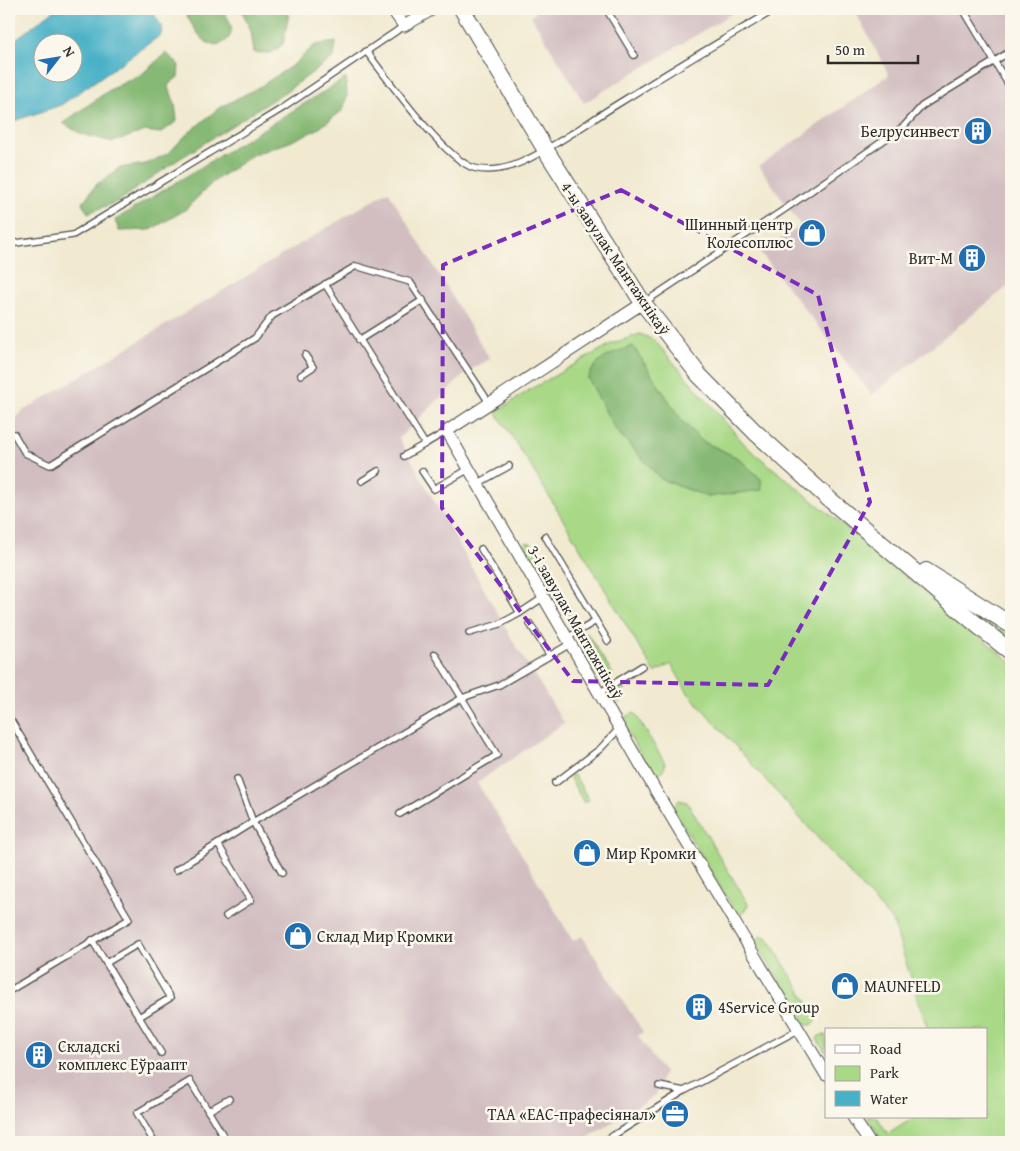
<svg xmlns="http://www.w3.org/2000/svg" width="1020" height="1151" font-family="'Gentium Book Plus',serif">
<rect width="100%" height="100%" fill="#fbf7ec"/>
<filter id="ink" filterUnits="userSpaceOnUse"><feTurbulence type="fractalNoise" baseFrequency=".02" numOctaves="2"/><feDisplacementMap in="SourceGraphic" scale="10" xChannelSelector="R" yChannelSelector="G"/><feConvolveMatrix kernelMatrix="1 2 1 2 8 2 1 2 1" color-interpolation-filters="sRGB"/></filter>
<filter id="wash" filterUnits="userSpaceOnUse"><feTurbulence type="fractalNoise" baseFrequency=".0096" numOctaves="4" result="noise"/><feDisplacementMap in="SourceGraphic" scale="20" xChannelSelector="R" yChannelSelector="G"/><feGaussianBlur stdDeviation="1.12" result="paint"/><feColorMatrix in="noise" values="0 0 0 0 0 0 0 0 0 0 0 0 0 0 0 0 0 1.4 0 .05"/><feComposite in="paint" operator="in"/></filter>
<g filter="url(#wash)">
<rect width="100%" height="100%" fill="#f1ead1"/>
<g fill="#d2bec1">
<path d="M533,9H739L584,103L531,16L536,13Z"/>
<path d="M854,9H1011V284L872,395L760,252L801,226L759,166L889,75Z"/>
<path d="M388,191L490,359L468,371L399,438L513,641L564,723L477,783L515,843L573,941L582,936L643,1032L638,1036L664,1073L656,1095L581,1142H9V427L23,411Z"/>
</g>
<g fill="#a9d987" stroke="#6a8259" fill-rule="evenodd">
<path d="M640,334L654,340L747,447L1011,662V1142H883L867,1117H877L888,1134L915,1117H986V1030H928L893,922L688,693L671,664L655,673L529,463L496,412L531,389L611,344ZM633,347L682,421L702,441L738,458L761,479L708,497L661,479L615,429L588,378C596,358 614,353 633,347Z"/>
<path d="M526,542L531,543L575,616L574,620L569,621L524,547Z"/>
<path d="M984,619L1011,636V642L983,621Z"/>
<path d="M587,633L612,673V677L603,683L600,682L580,649L581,637Z"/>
<circle cx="617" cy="694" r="8"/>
<path d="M634,713L636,715L665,763C665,771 660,776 652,772L622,723L625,717Z"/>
<path d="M571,775H574L589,800L584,803L570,778Z"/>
<path d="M679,800L687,802L748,904L747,908L740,914L736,913L674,810V805Z"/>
<path d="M761,936L767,937L817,1017L816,1021L812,1025H806L756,943V941Z"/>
<path d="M823,1035H826V1053L817,1039L819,1036Z"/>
</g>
<g fill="#86b974" stroke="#587250">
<path d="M183,9H222C225,14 230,20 231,26C234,41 217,50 205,41C196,34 189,19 183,9Z"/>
<path d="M241,9H290L283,44L271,53H254L251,31Z"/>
<path d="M336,42L334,57L291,88L173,163L119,201L88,213L82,203L96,185L119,168L146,164L169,153L186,135L219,108L261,86L293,65L315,45Z"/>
<path d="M166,53L179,65L178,77L168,85L175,104L177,121L161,133L145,131L113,142L81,134L63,123L111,89L142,74Z"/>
<path d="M346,78L347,96L343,110L318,129L287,143L252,155L213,182L185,210L150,230L119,231L115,220Z"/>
<path d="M633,346L682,421L702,441L738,458L761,479L762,490L708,497L661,479L615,429L588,378C596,358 614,353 633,346Z"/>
</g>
<path fill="#48b1c7" stroke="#3a6e79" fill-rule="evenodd" d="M56,9H151L162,27L161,35L61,105L14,121H9V44ZM42,42H72V72H42Z"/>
</g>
<g filter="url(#ink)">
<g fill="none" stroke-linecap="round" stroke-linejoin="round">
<defs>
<g id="lane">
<path d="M613,9L608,12L634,55"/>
<path d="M671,9H674"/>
<path d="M963,9L1011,89"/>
<path d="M366,51C387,78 444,159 474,168C489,172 507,169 522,162C555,147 585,124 616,105C669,72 722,40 776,9"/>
<path d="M9,244L73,235L283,108L404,26"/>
<path d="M325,284L425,444L447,431"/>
<path d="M645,302L785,209L880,143L904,126L922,106L1011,51"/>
<path d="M359,340L423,300"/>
<path d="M301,375L313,367L305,355"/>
<path d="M9,435L14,434L25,453L50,465L255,338L272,316L356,266L410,282L490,404"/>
<path d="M404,456L425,444"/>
<path d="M422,471L434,489L469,469"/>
<path d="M362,481L378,471"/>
<path d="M477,484L509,466"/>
<path d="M545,536L596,621L567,638"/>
<path d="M520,613L544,597"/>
<path d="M596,621L608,641"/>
<path d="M530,624L550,656"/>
<path d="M469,633L500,624L520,613L481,549"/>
<path d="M599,693L642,666"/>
<path d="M9,717L129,919L9,991"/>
<path d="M555,783L600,749L619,729"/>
<path d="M400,814L497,755L435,654"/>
<path d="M218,844L251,900L226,916"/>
<path d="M176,870L253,822L237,779"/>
<path d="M282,873L253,822L462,698L499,685L570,644"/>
<path d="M92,940L161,1053"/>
<path d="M106,963L138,944L170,998L139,1017"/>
<path d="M659,1086L684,1091"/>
<path d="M208,1111L229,1099"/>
<path d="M154,1142L137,1113L190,1081L227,1142"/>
<path d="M603,1142L684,1091L798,1030"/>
</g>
<g id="street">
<path d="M392,9L404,26L433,9"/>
<path d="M643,303L447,431L657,793L826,1075"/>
<path d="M853,1117L869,1142"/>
</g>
<g id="secondary">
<path d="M462,9L545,149L643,303L699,375L755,432L829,499L982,629L1011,652"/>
<path d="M926,571L1011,625"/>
</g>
</defs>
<use href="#lane" stroke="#494844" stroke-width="8"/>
<use href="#street" stroke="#494844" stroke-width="13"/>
<use href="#secondary" stroke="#494844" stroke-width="18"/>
<use href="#lane" stroke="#fff" stroke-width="5.5"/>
<use href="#street" stroke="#fff" stroke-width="11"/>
<use href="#secondary" stroke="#fff" stroke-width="16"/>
</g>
</g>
<path fill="none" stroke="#7b2cbf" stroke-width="4" stroke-dasharray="10 6" stroke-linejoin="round" d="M621,190L818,295L870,502L768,685L573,681L442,508L443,265Z"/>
<defs>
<symbol id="building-disc" viewBox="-11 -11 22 22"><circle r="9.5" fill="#1f6fb2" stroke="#fbf7ec"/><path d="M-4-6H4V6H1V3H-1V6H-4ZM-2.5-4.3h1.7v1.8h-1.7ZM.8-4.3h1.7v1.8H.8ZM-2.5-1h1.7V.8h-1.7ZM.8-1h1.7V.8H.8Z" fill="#fff"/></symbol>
<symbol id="shop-disc" viewBox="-11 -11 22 22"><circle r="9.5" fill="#1f6fb2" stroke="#fbf7ec"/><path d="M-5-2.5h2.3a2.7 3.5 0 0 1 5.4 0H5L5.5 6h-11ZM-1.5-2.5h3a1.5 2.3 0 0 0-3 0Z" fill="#fff"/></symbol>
<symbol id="office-disc" viewBox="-11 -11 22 22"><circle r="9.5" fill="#1f6fb2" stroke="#fbf7ec"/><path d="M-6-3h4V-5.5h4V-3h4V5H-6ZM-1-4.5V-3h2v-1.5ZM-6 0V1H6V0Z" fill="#fff"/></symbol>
</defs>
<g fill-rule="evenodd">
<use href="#building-disc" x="962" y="115" width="32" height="32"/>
<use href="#shop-disc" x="796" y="217" width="32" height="32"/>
<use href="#building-disc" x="956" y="242" width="32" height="32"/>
<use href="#shop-disc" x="571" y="837" width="32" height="32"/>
<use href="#shop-disc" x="282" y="920" width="32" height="32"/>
<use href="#shop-disc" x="829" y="970" width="32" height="32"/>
<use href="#building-disc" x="683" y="991" width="32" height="32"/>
<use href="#building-disc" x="23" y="1039" width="32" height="32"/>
<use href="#office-disc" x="659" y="1098" width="32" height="32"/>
</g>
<g text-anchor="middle" stroke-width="5" stroke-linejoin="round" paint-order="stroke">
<g font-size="16" fill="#2b2b2b" stroke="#fbf7ec" text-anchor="start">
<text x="959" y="137" text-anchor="end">Белрусинвест</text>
<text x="793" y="230" text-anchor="end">Шинный центр<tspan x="793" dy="18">Колесоплюс</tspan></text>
<text x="953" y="264" text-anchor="end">Вит-М</text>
<text x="606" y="859">Мир Кромки</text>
<text x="317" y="942">Склад Мир Кромки</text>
<text x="864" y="992">MAUNFELD</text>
<text x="718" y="1013">4Service Group</text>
<text x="58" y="1052">Складскі<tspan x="58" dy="18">комплекс Еўраапт</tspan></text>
<text x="656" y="1120" text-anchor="end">ТАА «ЕАС-прафесіянал»</text>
</g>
<g font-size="16" fill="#2b2b2b" stroke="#fbf7ec">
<text transform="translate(616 258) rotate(56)" y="6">4-ы завулак Мантажнікаў</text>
<text transform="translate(576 622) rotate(60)" y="6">3-і завулак Мантажнікаў</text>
</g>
</g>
<rect width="1020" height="1151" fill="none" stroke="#fbf7ec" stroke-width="30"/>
<rect x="825" y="1028" width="162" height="90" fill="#fbf7ec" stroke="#a8a59f"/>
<rect x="835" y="1045" width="25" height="8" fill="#ffffff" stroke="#a8a59f"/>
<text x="870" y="1054" font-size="15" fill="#2b2b2b">Road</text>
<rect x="835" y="1066" width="25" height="15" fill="#a9d987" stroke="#a8a59f"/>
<text x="870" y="1078" font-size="15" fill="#2b2b2b">Park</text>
<rect x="835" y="1091" width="25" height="15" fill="#48b1c7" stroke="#a8a59f"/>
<text x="870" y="1104" font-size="15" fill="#2b2b2b">Water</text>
<g transform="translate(58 58) rotate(59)"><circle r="24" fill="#fbf7ec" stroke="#a8a59f"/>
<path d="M0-4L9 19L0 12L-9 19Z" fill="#1f6fb2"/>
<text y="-8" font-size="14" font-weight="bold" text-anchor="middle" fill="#2b2b2b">N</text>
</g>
<path d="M828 55v8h90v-8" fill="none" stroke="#2b2b2b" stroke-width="2.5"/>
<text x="835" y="55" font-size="15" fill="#2b2b2b" stroke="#fbf7ec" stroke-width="4" paint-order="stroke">50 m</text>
</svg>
